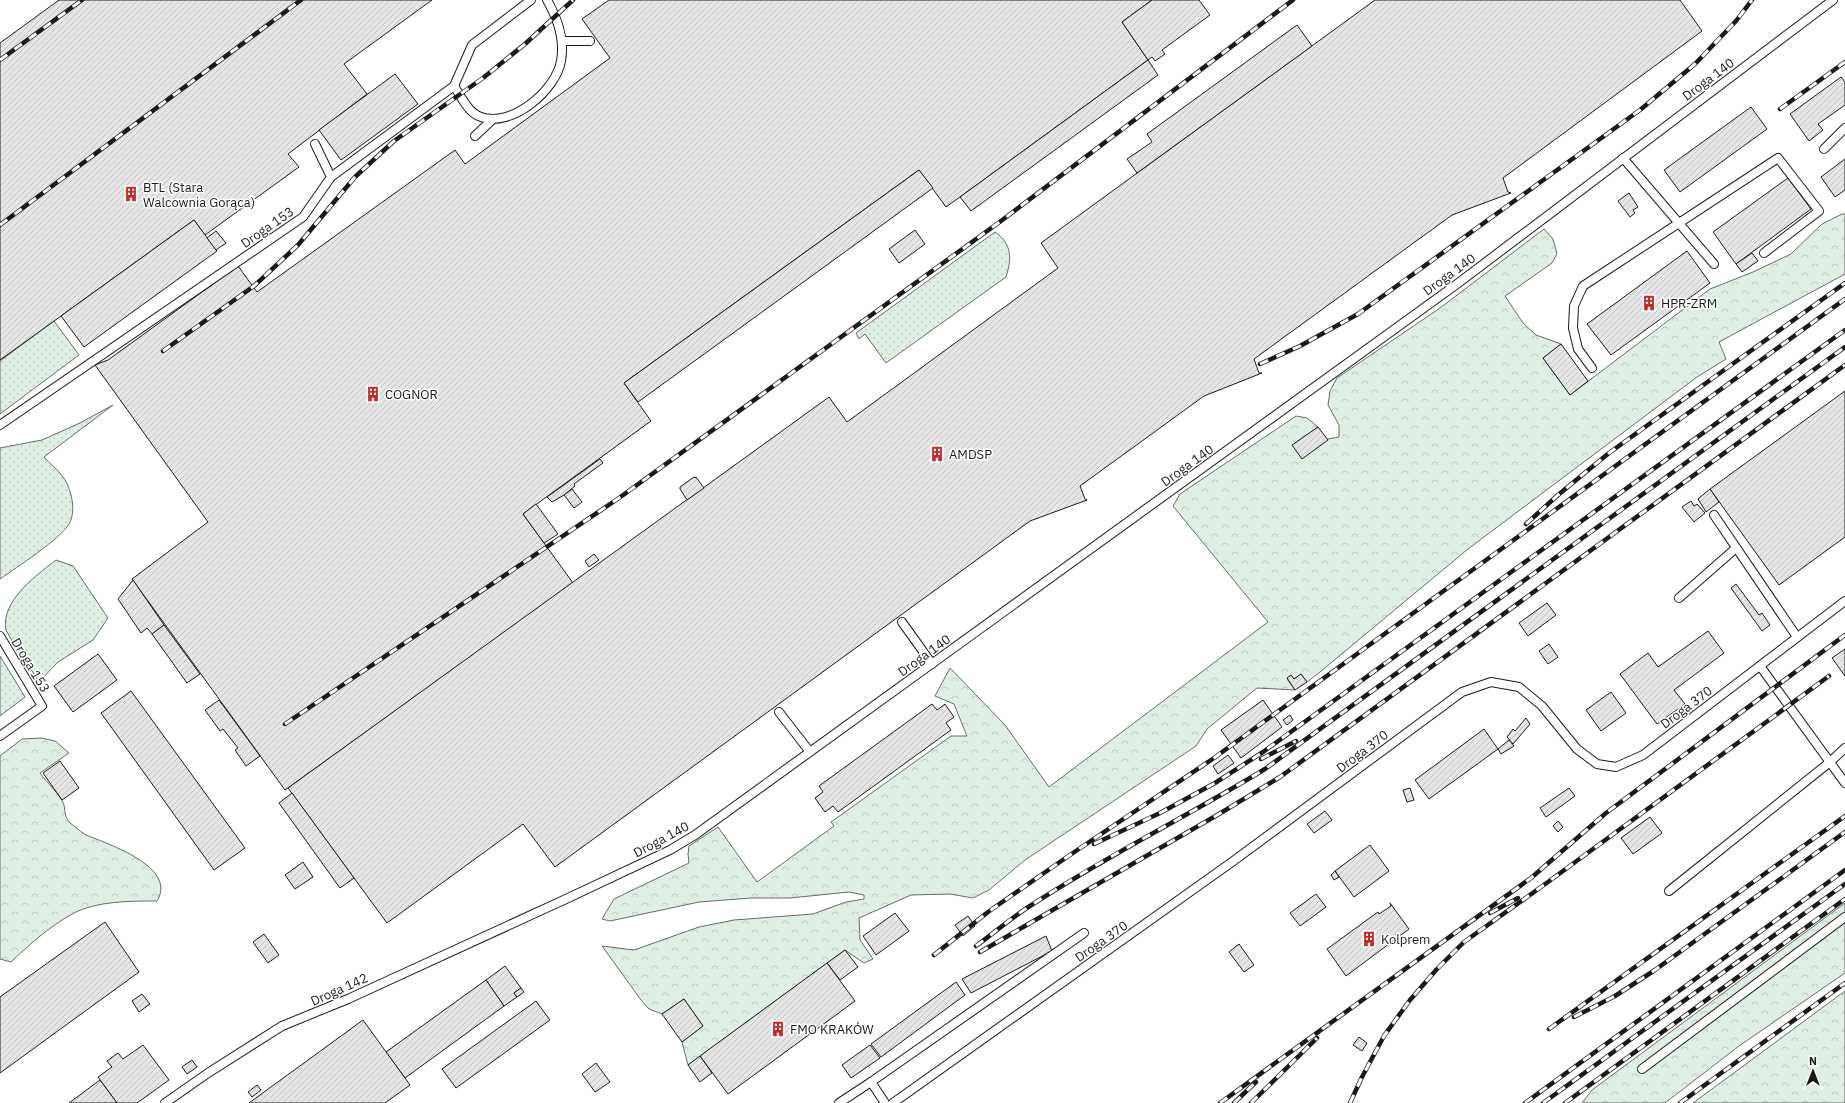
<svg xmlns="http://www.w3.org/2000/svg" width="1845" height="1103" font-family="'IBM Plex Sans',sans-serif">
<defs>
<pattern id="grass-dots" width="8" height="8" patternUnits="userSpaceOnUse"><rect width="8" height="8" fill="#e0efe3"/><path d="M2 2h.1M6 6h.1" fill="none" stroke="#c0ccc2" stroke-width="1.8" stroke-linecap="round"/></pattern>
<pattern id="forest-crowns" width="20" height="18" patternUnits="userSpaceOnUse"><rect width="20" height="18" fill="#e0efe3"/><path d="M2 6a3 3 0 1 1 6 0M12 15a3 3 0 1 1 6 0" fill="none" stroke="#c0ccc2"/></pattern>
<pattern id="building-hatch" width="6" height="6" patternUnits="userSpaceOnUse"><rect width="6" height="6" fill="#e6e6e6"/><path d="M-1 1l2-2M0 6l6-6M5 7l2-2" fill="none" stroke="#c5c5c5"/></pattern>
</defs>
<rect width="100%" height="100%" fill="#fff"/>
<g fill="url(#grass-dots)" stroke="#6a6a6a">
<path d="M995,232C1012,244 1012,258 1006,277L886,363L865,334L859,339L856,333Z"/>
<path d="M54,321L79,355L0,414V361Z"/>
<path d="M113,405L44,457C50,464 58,470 63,477C71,488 77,511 69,524C59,540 17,567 0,579V448L42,440L80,423Z"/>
<path d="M56,560L73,566L108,618L93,640L58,662L39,682C29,665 15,648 6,630C0,601 38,574 56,560Z"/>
<path d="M0,656L25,697L0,716Z"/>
</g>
<g fill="url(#forest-crowns)" stroke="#6a6a6a">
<path d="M1842,214H1845V274L1719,342L1726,359L1697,377L1468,549L1320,672L1307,682L1301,674L1294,679L1291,675L1287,679L1295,690L1257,688L1207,729L1196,746L1025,860L989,890L973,898L950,894L911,895L859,918L860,940L873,959L864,963L845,950L688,1065L682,1042L703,1026L684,999L662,1014L649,1009L641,1000L602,946L634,950L699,927L734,920L813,914L846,902L864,899V895L849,892L790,898H751L699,902L610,921L602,919L614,899L689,863L688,854L689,846L718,827L757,882L834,826L831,822L951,736H967L954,704L935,696L950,668L1005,725L1049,787L1268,622L1173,506L1180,494L1296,416L1307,418L1318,427L1293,445L1339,437V425L1328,405L1330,391L1337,378L1440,308L1544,229L1553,239L1557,254L1552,263L1505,296L1523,323L1536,335L1561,344L1543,358L1570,395L1710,289L1753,272L1791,254L1822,224Z"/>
<path d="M41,738L55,741L69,753L40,773C47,783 60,794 64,805C65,810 65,818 69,822C74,826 81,832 86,835C108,844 178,867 157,901C130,901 96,901 72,914C49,927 30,944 11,962L0,959V756L22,739Z"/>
<path d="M1845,903V973L1739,1046L1665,1103H1582L1592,1090Z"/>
<path d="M1845,991V1103H1693Z"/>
</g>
<g fill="url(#building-hatch)" stroke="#1a1a1a">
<path d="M59,0H432L344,64L367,94L288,154L299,167L205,235L194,220L0,360V43Z"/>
<path d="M609,0H1152L1122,22L1148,60L960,197L946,207L919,170L624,383L651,421L523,514L573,583L285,790L132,579L208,522L95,365L108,360L238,266L257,292L455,150L465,164L610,58L582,19Z"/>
<path d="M1152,0H1199L1210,15L1162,50L1165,54L1155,61L1152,57L1148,60L1122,22Z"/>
<path d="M1375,0H1680L1702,31L1503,178L1508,192L1511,193L1452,215L1254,359L1259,373H1262L1204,396L1080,486L1085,499L1087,500L1030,521L555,867L523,824L387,923L288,788L829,397L847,422L1058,268L1041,243Z"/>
<path d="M1297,25L1312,46L1137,173L1127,159L1152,142L1147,134Z"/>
<path d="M1148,60L1158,75L971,211L960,197Z"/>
<path d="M395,74L418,104L341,160L319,130Z"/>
<path d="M1841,77L1845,82V105L1818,124L1823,130L1809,141L1790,114Z"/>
<path d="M1751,107L1767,129L1680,192L1664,170Z"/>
<path d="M1845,159V190L1835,197L1821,177Z"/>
<path d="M919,170L933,188L638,402L624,383Z"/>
<path d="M1788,178L1811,209L1736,264L1713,232Z"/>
<path d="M1629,193L1638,207L1633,210L1635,213L1630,217L1618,201Z"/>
<path d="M194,220L217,251L84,347L61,316Z"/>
<path d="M915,230L925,244L899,263L889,249Z"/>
<path d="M216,231L226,243L216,250L207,238Z"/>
<path d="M1687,251L1710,283L1611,355L1587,324Z"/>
<path d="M1752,253L1758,261L1742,272L1736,264Z"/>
<path d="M1561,344L1588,381L1570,395L1543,358Z"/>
<path d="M1845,391V537L1779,585L1710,489Z"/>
<path d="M1318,427L1328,440L1302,459L1292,445Z"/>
<path d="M600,459L603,463L574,484L575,486L564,495L552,502L547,497Z"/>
<path d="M694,477L695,478L696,477L704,488L687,500L680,489V487Z"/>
<path d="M572,489L582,502L574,508L564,495Z"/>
<path d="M1710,489L1719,502L1706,512L1698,499Z"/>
<path d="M1691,501L1694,506L1697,504L1705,513L1694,522L1682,507Z"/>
<path d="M536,504L558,534L544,543L523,514Z"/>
<path d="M594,554L599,560L589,567L585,561Z"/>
<path d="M133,580L164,625L152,634L147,628L141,633L118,599Z"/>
<path d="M1736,584L1759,615L1762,613L1770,625L1762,631L1731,588Z"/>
<path d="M1547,603L1556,615L1528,636L1519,623Z"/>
<path d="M164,625L200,674L187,683L152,634Z"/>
<path d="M1708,631L1724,653L1674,690L1685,704L1657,724L1620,674L1648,653L1658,667Z"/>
<path d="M1549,644L1558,657L1548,664L1539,651Z"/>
<path d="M1845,649V676L1832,658Z"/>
<path d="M98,654L117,680L73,712L54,686Z"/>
<path d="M1301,674L1307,682L1295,690L1287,678L1291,675L1294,679Z"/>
<path d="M131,691L245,848L214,870L101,713Z"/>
<path d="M1611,692L1626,713L1601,731L1586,710Z"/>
<path d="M219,700L260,756L246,766L235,750L238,748L223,729L220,731L205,710Z"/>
<path d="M1263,700L1282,727L1241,758L1221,730Z"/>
<path d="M932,704L937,710L945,704L954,717L946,723L951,730L838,812L833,806L825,812L815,798L823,792L819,786Z"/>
<path d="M1290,715L1293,720L1287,725L1283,720Z"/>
<path d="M1526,718L1530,724L1513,744L1507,737L1513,729L1515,731Z"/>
<path d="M1484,729L1498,749L1429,799L1415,780Z"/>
<path d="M1509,740L1514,746L1501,754L1498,749Z"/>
<path d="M1228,755L1234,763L1218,774L1213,766Z"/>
<path d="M60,761L79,788L62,800L43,773Z"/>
<path d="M1410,788L1414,800L1407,802L1403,790Z"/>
<path d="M1569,788L1575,796L1546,817L1540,808Z"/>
<path d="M292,793L354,878L340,888L279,803Z"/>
<path d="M1325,811L1332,820L1314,833L1307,824Z"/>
<path d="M1650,817L1662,833L1633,854L1621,838Z"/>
<path d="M1558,821L1563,827L1558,832L1553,826Z"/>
<path d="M1370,845L1389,871L1354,897L1335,871Z"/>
<path d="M303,862L313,877L295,889L285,875Z"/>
<path d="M1335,871L1339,877L1334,880L1331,875Z"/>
<path d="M1316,894L1326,907L1300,926L1290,913Z"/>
<path d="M1390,903L1409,929L1346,976L1327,949L1378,912L1379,914L1391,906Z"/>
<path d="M895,913L909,931L876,955L863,936Z"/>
<path d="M968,916L975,926L963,936L955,925Z"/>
<path d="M105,922L139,972L0,1073V997Z"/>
<path d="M264,934L279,955L268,963L253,942Z"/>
<path d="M1046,936L1052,951L971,993L962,979Z"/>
<path d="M1239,944L1254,965L1244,972L1229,952Z"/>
<path d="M845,950L858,967L840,980L827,963Z"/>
<path d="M827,963L855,1001L728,1094L700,1056Z"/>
<path d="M505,966L521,988L514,993L517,997L504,1006L486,980Z"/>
<path d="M486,980L504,1006L405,1078L386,1052Z"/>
<path d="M956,982L965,995L881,1057L871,1044Z"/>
<path d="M521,988L524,992L517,997L514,993Z"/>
<path d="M142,994L150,1004L139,1012L132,1001Z"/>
<path d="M684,999L703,1026L682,1042L662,1014Z"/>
<path d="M536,1001L550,1020L456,1088L442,1069Z"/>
<path d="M363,1020L410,1085L385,1103H249Z"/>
<path d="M1359,1037L1367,1043L1362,1051L1353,1045Z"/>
<path d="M143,1045L169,1080L137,1103H117L98,1077L112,1067L107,1061L118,1053L123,1059Z"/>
<path d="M870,1045L880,1058L851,1078L842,1065Z"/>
<path d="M700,1056L712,1073L700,1082L688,1065Z"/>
<path d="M192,1060L197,1067L187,1074L182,1067Z"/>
<path d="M596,1063L610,1082L595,1092L582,1074Z"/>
<path d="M100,1080L117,1103H69Z"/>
<path d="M257,1085L261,1090L252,1097L248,1092Z"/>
</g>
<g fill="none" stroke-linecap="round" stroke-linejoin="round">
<defs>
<g id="service">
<path d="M562,41H590"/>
<path d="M454,86C461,96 468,113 481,117C512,128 556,90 561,61C565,39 558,19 547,0"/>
<path d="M475,136L493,119"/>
<path d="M315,144L331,177"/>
<path d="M1824,149L1845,128"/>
<path d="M1623,158L1714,264"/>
<path d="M1592,368L1578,349L1573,328L1574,306L1583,286L1778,158L1819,211L1764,253"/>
<path d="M0,425L303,217L331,177L454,86L472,45L531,0"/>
<path d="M1714,515L1797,637"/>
<path d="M1679,598L1736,548"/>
<path d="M902,622L932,664"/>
<path d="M0,636L42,706L0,736"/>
<path d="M1760,666L1845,783"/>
<path d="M779,712L810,752"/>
<path d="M1669,891L1830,762L1845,748"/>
<path d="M1642,1069L1845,917"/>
<path d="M871,1082L1084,933"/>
<path d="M165,1103L208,1073L282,1026L348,999L566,899L670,850L695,835L1457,284L1833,0"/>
<path d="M839,1103L871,1082L885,1103"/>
<path d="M893,1103L1232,862L1462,692L1491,682L1519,687L1542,706L1577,749L1597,764L1616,767L1643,755L1845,601"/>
</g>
</defs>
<use href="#service" stroke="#1a1a1a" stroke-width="10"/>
<use href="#service" stroke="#fff" stroke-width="8"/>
<defs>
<g id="rail">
<path d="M0,60L82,0"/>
<path d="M1780,109L1845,62"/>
<path d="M0,225L301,0"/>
<path d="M163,351L254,286L298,245L355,177L394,141L483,78L525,44L573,0"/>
<path d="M1260,364L1300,346L1358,314L1640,110L1695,64L1736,21L1752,0"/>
<path d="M1526,524L1558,495L1609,453L1845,283"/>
<path d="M285,724L619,498L1001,221L1293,0"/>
<path d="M1261,759L1296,741"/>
<path d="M1094,844L1160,813L1215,783L1263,752L1845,330"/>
<path d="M1490,913L1518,898"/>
<path d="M976,946C994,933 1011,918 1030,906C1106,856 1188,816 1265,769L1845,347"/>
<path d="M980,952L1219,814L1280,777L1845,365"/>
<path d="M934,955L988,912L1067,857L1214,758L1845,299"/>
<path d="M1574,1017L1615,996L1655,970L1845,832"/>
<path d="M1549,1029L1845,816"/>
<path d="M1220,1103L1531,878L1606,813L1845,635"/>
<path d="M1234,1103L1256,1082"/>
<path d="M1251,1103L1317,1038"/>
<path d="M1350,1103L1362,1077L1384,1036L1410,1000L1437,969L1464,942L1548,882L1829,676"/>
<path d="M1525,1103L1845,870"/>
<path d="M1543,1103L1845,884"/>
<path d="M1565,1103L1845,899"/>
<path d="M1680,1103L1845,983"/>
</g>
</defs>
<use href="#rail" stroke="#1a1a1a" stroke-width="4.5"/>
<use href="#rail" stroke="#fff" stroke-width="3" stroke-dasharray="9" stroke-linecap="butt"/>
</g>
<defs>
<symbol id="building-bare" viewBox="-9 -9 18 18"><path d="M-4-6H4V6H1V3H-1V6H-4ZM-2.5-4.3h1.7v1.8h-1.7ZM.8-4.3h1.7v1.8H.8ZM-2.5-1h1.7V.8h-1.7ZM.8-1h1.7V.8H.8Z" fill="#c62828" stroke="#fff" stroke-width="2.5" paint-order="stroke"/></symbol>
</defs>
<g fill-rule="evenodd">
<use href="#building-bare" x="120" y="183" width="22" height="22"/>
<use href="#building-bare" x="1638" y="292" width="22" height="22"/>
<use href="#building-bare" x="362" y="383" width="22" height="22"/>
<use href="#building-bare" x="926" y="443" width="22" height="22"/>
<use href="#building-bare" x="1358" y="928" width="22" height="22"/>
<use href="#building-bare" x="767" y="1018" width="22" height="22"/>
</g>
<g text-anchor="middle" stroke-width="3" stroke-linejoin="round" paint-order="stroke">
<g font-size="13" fill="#1a1a1a" stroke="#fff">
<text transform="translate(1708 79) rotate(-37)" y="5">Droga 140</text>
<text transform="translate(267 227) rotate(-35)" y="5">Droga 153</text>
<text transform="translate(1449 274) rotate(-36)" y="5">Droga 140</text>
<text transform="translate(1187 465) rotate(-36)" y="5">Droga 140</text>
<text transform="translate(924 655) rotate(-36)" y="5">Droga 140</text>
<text transform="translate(31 665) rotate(59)" y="5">Droga 153</text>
<text transform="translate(1686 707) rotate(-37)" y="5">Droga 370</text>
<text transform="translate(1362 751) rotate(-37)" y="5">Droga 370</text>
<text transform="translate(661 839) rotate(-28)" y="5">Droga 140</text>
<text transform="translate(1101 941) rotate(-35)" y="5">Droga 370</text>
<text transform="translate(339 989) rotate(-24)" y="5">Droga 142</text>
</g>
<g font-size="13" fill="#1a1a1a" stroke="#fff" text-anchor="start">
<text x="143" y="192">BTL (Stara<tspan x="143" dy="15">Walcownia Gorąca)</tspan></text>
<text x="1661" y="308">HPR-ZRM</text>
<text x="385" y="399">COGNOR</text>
<text x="949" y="459">AMDSP</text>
<text x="1381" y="944">Kolprem</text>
<text x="790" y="1034">FMO KRAKÓW</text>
</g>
</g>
<g transform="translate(1813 1071)" stroke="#ffffff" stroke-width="3" paint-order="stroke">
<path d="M0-3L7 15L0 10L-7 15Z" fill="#1a1a1a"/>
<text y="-6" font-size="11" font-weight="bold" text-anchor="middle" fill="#1a1a1a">N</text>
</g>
</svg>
